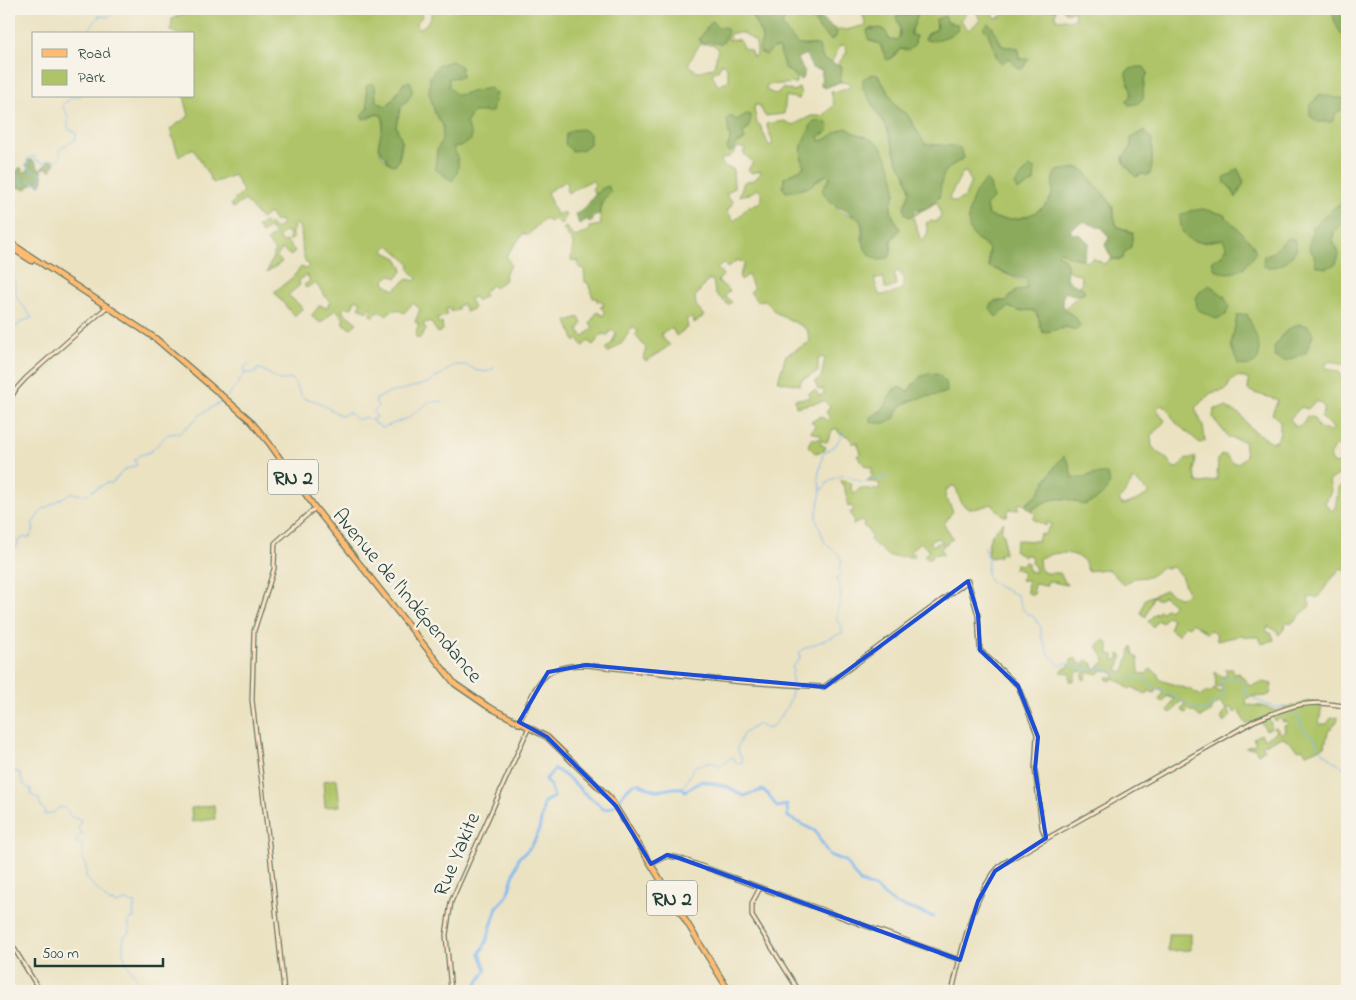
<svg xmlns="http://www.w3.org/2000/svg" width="1356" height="1000" font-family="'Indie Flower',sans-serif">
<rect width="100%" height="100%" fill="#f7f3e8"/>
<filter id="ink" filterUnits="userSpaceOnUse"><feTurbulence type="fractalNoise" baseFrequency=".02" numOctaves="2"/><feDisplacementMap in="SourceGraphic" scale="10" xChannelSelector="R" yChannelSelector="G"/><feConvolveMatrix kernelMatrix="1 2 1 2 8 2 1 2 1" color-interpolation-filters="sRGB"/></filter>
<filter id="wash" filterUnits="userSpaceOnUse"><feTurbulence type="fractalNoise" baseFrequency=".0096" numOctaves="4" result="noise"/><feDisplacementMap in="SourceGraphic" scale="20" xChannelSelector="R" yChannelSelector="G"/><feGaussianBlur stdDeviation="1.12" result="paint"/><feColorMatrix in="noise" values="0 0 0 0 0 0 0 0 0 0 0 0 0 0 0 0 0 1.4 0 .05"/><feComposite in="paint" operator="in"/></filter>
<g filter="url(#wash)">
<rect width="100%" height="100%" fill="#ebe2c1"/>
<g fill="#afc468" stroke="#67804e" fill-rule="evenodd">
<path d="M187,9H420L422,17L416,23L419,29C427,25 433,17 432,9H748L761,34L766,55L774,48H779L784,67L796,76V83L767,85L766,90L777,95L782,88L793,91L799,88L801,93L799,99L786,96L784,114L765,116L759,105H755L754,110L757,123L760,125L769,146L773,144L766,124L784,121L793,125L811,116H823L834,105L831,92L840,91L850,87V83L840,82L842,67L838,64L847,52L845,46L841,44L831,63L823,59L818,45H798L782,26V21L794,12L809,13L820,30L837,32L834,28L846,30L866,25L861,9H963L966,14L960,20L969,30L980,20L977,13L978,9H993V16L997,18L1002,16L1004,9H1037L1041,15L1045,11L1056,9L1055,16L1057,20L1065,19L1070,21L1075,19L1074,10L1066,13L1063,9H1333C1332,20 1339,33 1347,39V203C1329,205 1326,219 1312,228L1339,254C1330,237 1331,230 1347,220V364L1328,361L1325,367L1339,372L1347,392V443L1334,447L1330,456L1333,463L1347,465V478L1343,472L1329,481L1331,491L1325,503L1331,511L1335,508L1339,487L1341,485L1347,491V571L1340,568L1318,597L1308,598L1310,606L1291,624L1286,622L1285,628L1279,635L1277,631L1268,626L1266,631L1272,634L1274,640L1262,644L1259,637H1244L1243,635L1217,641L1216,634L1210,630L1207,633L1192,623L1189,627L1185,625L1178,635L1170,629L1172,619L1167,616L1162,623L1158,620L1153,627L1148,622L1155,613L1156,615L1159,611L1162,612L1166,609L1169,610L1174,604L1164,596L1158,600L1153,596L1146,617L1141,613L1145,599L1165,590L1180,598L1188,593L1181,576L1173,567L1160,569L1149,577L1134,578L1124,585C1106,568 1116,568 1088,571C1086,567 1086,562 1083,560C1073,550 1049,552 1039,559L1040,569L1045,573H1060L1067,585L1048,581L1046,586L1034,584L1033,590L1035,593L1032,595L1027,592L1028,580H1021L1023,571L1014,569L1015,564L1023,565L1025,562L1028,563V571L1035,572V566L1031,563L1032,557L1026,554L1024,557L1014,550L1017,540L1038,541L1040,533L1044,535L1052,524L1047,522L1046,526L1033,519L1036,514L1031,511C1047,497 1064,495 1083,505L1094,473L1081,478L1072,477L1068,461L1048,476L1039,493L1025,505L1019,503L1018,510L1009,509L1007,516H1004L991,504C969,512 962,512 956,487L952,486L947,489L945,496L953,511L944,524L953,538L946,544L938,538L930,541L933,546L941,542L945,545L941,548L943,555L936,554L927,559L924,555L928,553L929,550L920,542L910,551L915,555L914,557L888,556L870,540L871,537L869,530L863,526L864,523L861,521L853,525L854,520L850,512L854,511L852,506L848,507L845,489L840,481L845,480L852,484L851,488L854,494L860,488L878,490L880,486L877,482H866L873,475L870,473L873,469L864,465L857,456L861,453L857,442L852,444L851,438L838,432V429H833L827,442L821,441L820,444L826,447L824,451L815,453L808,446L811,439H820L821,435L811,432L815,425L811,422L821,416L826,420L829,417L826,412L830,407L824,401L796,407L795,399L809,398V393L815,390L819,396L824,394L823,389L818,390L815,382L821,378L825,358L823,357L818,359V372L801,380L800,385L778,381L786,355L810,342L807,329L775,312L765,300L757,301L750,292L754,289L748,275L741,280L739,276L745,263L737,260L727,268L724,263L717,268L723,275L718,281L730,291L724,296L732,302L728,305L715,293L713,280H708L695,297L696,305L704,316L694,323L693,318L686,319L688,327L676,336L672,328L661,334L663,339L670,345L647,361L643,359L646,348L635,335L638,332L633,326L622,343L608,353L605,349L612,343L616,333L611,330L608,335L602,334L593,345L588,341L583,346L578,339L575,342L567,321L579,317L582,324L578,330L583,337L593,328L590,323L597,312L603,316L605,312L600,307L604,306L602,301H597V298H593L588,283L585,282L584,269L578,267L579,261L571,260L573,243L563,229L566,227L575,237L589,231V227L601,225C598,211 600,202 611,192L604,188L595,194L592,190L595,184L592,181C582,184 576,189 568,193L566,190L568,185L566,181L547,192L556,215L564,212L566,216L563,219L564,222L560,224L555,218L549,222L545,218L527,236L524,233L506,256L511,265L504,276L506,279L495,288L492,285L483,292L485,296L477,301L474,297L470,299L474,308L466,312L463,304L458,306V310L452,312L450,308L446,309L447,315L437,319L439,324L442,323L443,330L438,333L430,321L423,324L426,329L419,339L415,336L419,324L415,322L420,309L413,303L404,313C396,308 393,309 386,315L378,311L373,317L369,314L373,308L370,307L366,312L359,307L361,302L355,299L352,308L345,307L342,311L357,323L350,329L342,322L344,319L336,309L321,323L311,316L320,305L326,308L330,302L315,283L306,288L304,285L310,281L307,275L298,280L300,285L288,295L303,308L294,316L274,292L292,278L301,267L306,269L309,266C297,254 307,234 296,223L293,226L295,229L291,232L294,238L289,241V234L285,231L278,237L282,242L286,241L295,251L291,256L282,249L277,257L282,262L267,272L275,251L267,241L275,234L269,228L262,233L257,227L264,222L268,225L270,223L275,229L283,224L280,220L275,222L269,213L261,219L245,200L233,208L231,204L243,191L234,175L213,183L193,148L179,157L170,129L189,116L184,96H194V34H178L171,31L172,19L185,13ZM915,11C917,21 912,26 911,35L916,36L906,50L900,49L892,58L882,51L880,44L870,41V28L883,29L891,41L899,39L900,23L897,19ZM936,19L953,23L948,36L930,41L924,38L928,33L937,29ZM992,26L1002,46L1018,48V57L1022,60L1019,69L1011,59C997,57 993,46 988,33ZM731,33H743L756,42L757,55L753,57L750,50L743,48L740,40L728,39ZM700,44H713L718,49L714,67L697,72L689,65V62ZM722,63L727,68L729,81L718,86L712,74L718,70ZM1126,73H1148L1144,80L1143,99L1130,98L1132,90ZM878,75L898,109L907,114L925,144L960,148L964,158C949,166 937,174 939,193L914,215L905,214L904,204L910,195V190L905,173L897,160L887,128L871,103ZM404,83L412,91C408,104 399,106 396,122C395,130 401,135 402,142C402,147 400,157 398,162L394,165C367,155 388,129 382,116L377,114L368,119L364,111L368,108L367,87L371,84L375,87L376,101L385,106L390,103ZM743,116L749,128L743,133L742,142L727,148L730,140L727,119L737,120ZM846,128L854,135L864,136L881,147L896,193L891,202L892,216L898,224L891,241L892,252L862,240C863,206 851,223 836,207C831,202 828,192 824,185L831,177L827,175L806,188H783L784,178L804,167C799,153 801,141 811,129L828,131L819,136L820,141H825ZM1143,131L1145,132C1154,146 1154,161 1147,176L1142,174L1136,177L1124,163L1123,157L1131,148V138ZM738,147L745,149L743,153L753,162L748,170L752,173L760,171L761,173L754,180L744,182L739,196L749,194L757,189L761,192L762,197L759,204L749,206L734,221L727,211L733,202L726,194L734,188L733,169L723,166L721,159L730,157ZM1078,168L1083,169C1091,182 1103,191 1111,204C1115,212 1113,220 1118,227L1128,230L1119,260L1112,259L1104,264L1093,258L1087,262L1060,251L1056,255L1067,264V270L1080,275L1082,281L1080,286L1084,289V294L1079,295L1064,309L1076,318L1080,327L1076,330L1066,327L1062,329L1040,328L1039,319L1033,310L1018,311L1009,307L996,316L995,301H1006L1016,290L1026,289L1028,284L989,266V249L974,236V197L978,193L986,205L988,215C1006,225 1042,217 1051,197C1055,188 1052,180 1057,171ZM1237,168L1244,182L1236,197L1228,184ZM966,172L971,181L965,197L955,202L950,200L949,198L962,173ZM935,203H938L941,216L936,222L931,221L926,223L928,232L923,241L920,238L913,217C919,211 927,209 935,203ZM1223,214L1244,268L1212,261L1221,256L1227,248L1223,239L1203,243ZM389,245L410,264L409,269L417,279L415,281L407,279L394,290L385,284L384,280L390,275L397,278L403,270L397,258L385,252L384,250ZM898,271L905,279L902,289L890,294L879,295L874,279L884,278L885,288L889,289L896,285L894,273ZM935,373L946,382L926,395L902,405L894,419L877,413L886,407L894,389L899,387L908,392L913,384ZM1239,376L1249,380L1248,390C1256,395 1268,396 1278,400L1272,414L1280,421V432L1277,441L1271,442L1250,428L1241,415L1226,407L1214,409L1213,418L1229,438L1244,441L1246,456L1238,463H1233L1226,455H1221L1218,459L1217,480L1202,483L1197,482L1194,472L1196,457L1186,459L1179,467L1174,468L1168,460L1152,447L1151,436L1165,421L1157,409L1161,405L1166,407L1176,423L1200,443L1205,441L1203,426L1195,408L1211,393L1226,390L1231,381ZM1315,402H1320L1325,409L1321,417L1333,428L1330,432L1318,427L1314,418L1307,416L1304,423L1296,427L1290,419L1301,407L1308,409ZM1134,479L1149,493C1144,497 1130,504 1122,505L1119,501Z"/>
<path d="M1004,522L1001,531L1004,535V554L1000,553V556L990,558C984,543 992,532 1004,522Z"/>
<path d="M1105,640L1108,644L1109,654L1114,655V660H1119V654L1123,656L1117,670L1124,672L1132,646L1134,655L1138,658L1139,673L1146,674L1150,669L1157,673L1160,680L1191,690L1201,696L1207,691L1209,693L1214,688L1219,692L1223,689L1220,686L1216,688L1215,672L1223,677L1227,674L1225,669H1233L1234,674L1239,673L1250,686L1263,682L1272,684L1270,694C1262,700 1254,693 1246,699L1247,705L1262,706L1277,711L1311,701L1322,704L1319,724H1327L1331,718L1337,717L1338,720L1328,732L1325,746L1306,754L1303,749L1299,750L1283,737L1262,745L1264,750L1258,754L1255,748H1245L1256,744L1253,738L1261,734L1264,739L1277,732L1273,728L1276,727L1281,734L1285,731L1284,726L1288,724L1286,721L1283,722L1280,718L1276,721L1270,716L1267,717L1271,723V728L1266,730L1260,721L1246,724L1238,710L1235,713L1230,707L1227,710L1231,716L1223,722L1221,717L1226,709L1220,702L1211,709L1212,711L1200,718L1196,713L1189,710L1186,713L1181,710L1185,704L1181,701L1171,713L1168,711L1174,699L1167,696L1163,702L1159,700L1163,692L1161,689H1157L1155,693L1148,691L1147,695L1132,687L1130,689L1126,687V685L1113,678L1111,681L1107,680V677H1114V673L1101,670L1099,674L1088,672L1085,680L1082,678L1084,672L1079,671L1075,675L1074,681H1070V673L1061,672L1064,668H1068L1072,659H1077L1078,663H1081L1083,666H1086L1084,661L1087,660L1093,664V669H1097L1105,660L1097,646Z"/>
<path d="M337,779L340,806L325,807L323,781Z"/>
<path d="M214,805L215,819L192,822L191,808Z"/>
<path d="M1168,934H1191V950L1168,951Z"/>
</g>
<g fill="#8baa5c" stroke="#557448">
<path d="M748,9H832L819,10L818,15C823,22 832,25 837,32L836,37L831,40L820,30L809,13L794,12L783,21L782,26L798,45H818L823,59L842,67L840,82L825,88L821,85L822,70L812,68L806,54L797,58L804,71V77L800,80L784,67L779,48H774L766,55L761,53L759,49L762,39L761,34Z"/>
<path d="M1333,9H1347V39C1339,33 1332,20 1333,9Z"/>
<path d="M915,11L918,15L911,32V35L916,36L915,44L909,50L900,49L892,58L887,60L880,44L868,39L867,30L880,28L886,32L889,40H897C903,35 899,24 896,17L897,15H908Z"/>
<path d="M945,16L948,23L958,24L957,31C950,36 933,43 926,40V35L937,29L936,19Z"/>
<path d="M712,21L717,27H724L728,30L725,40L720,44L710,41L702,43L699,39Z"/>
<path d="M988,23L993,28L1002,46L1018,48L1019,59H1029L1022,69H1019L1009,58L1002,63L998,61L988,33L983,28Z"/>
<path d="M452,61L461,67L462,77L449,78V88L457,95L489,88L496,93L492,112H473L466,124L471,133V140L461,146L453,147C459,159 461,170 452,181L435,169L437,150L442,140L443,126L435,113L429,93L430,77L438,65Z"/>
<path d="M1137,67H1144L1148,73L1144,80L1143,99L1137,104L1129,105L1126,101C1137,92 1126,84 1126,73L1128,70Z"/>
<path d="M872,74L878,75L898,109L907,114L925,144L955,146L960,148L964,158C941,172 943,173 939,198L927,208L917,210L910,217L905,214L904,209L910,190L905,173L897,160L887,128L863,89V79Z"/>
<path d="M410,81C416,94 408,98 401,106L396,126L402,141L398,162L394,165L389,163L378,146L384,120L382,116L377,114L363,119L361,115L368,108L366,86L371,83L375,86L376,101L385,106L390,103L404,83Z"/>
<path d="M1320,94L1336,98H1346L1345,108L1336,113L1332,122H1317L1310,116V106Z"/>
<path d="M746,114L751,115C751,124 749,127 743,133L745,140L737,143L734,150L729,152L727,148L730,140L727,119L731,116L737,120Z"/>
<path d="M816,121L826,122L829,126L828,131L819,136L820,141C830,140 836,129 847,128C857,137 870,135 880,146C887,153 898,184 895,194C894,199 890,202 891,208C891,217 897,222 900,229L891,241L890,257L880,260C853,252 869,227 859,219C846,209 829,207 822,190L831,177L827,175C819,177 816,182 810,186C808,188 789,192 786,192L783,188L784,178L804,167C799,153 801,141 810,129V125Z"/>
<path d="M582,129L590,134V144L582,150L572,151L565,144L566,134L572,130Z"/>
<path d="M1143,131L1152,139V165L1150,174H1142L1136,177L1124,163L1123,157L1131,147V138Z"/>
<path d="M29,160H33L40,170L50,160L55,162L51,171L44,167L41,170L43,180L40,185L35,182L26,189L14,187L11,180L20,167L24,172L29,170L26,165Z"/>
<path d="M1029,167L1035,169L1034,182L1017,191L1015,184Z"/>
<path d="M1078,168L1083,169C1091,182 1103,191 1111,204C1115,212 1113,220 1118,227L1133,233L1131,247L1124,253L1123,259H1112L1105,245L1109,238L1103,228L1083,222L1070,229L1072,234L1081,235L1089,243L1083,259L1073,258L1060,251L1057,254C1075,262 1061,273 1070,282C1073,285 1080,286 1084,289V294L1074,295L1065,292L1062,299L1064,309L1076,318L1080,327L1076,330L1066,327L1043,333L1037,313L1033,310L1018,311L1009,307L996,317L990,309L991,304L995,301H1006L1016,290L1026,289L1028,284L1025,280L989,267V249C984,243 974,239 971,232C963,219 974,188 986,180L990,184L993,199L986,206L988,215C1006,225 1042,217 1051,197C1055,188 1049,179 1057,171Z"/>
<path d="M1237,168L1244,182L1236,198L1232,189L1225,183L1224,178L1232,174Z"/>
<path d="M608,186L611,192L601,202L599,214L593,217V220L589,222L588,219L579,224L576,214C592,207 591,191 608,186Z"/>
<path d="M1347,203V220C1331,230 1329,237 1339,254L1336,264L1326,268L1316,266L1314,256L1309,248L1312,228C1326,219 1329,205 1347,203Z"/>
<path d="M1203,209L1223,214L1252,243L1256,252C1245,268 1236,278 1215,270L1212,261L1221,256L1227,248L1223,239C1200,243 1180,247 1180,216L1190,211Z"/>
<path d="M1286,239H1294L1297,249C1288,262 1280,270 1263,266L1264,256L1273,252Z"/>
<path d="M1210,285L1224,296L1229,305L1226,315L1216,319L1197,309L1196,298L1201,290Z"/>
<path d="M1247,314C1255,332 1274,371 1238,365L1231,346L1237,315Z"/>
<path d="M1298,324L1308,326L1313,334L1306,353L1285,361L1275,357L1274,347L1286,331Z"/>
<path d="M930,373L939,375L946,382L947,392C933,398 919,395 904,404C890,412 900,428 870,422V417L882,411L894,389L899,387L908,392L920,377Z"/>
<path d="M1064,456L1068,461L1072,477C1085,479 1094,473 1107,474L1110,483C1103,496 1097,501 1083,505C1064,495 1047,497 1031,511L1025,505C1044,494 1048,470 1064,456Z"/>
</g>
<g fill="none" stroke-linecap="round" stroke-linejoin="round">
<g stroke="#7fb8ef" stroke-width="1">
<path d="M83,34L84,30L88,31L99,16L109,17L113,9"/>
<path d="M9,214L17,203L10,179L17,174L24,185L29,180L38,184L42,180L40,174L28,168L27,159L34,156L36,160L43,163L48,160H58L61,155L59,150L76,139V133L68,129V116L62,105L71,98L81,96"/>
<path d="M9,270L14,274L15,294L32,318L20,322L17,327L9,326"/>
<path d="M475,370L486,372L494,368"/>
<path d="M245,373H256L257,369H261L279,380L292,379L303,398L316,401L342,416L349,412L356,420L366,417L382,428L408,418L429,402L443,401"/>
<path d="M227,397L244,375L245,367L249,363"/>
<path d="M371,420L377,417L373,412L378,407L375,400L386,394L428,383L455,365H466L474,369"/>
<path d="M824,453L835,446L844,432"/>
<path d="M847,476L862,482"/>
<path d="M864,482L888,477"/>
<path d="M821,491L830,480L844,475"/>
<path d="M984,546L988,559L987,575"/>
<path d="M9,551L14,550L18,545V541L25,537L29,538L34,529L32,524L42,510L71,493L84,495L107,483H112L124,470L137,465L134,460L140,455L150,452L168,434L180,433L204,412L224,400"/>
<path d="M986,577L997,586L1017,595L1022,608L1028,615H1032L1041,627V636L1046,646V649C1048,653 1057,664 1061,666L1065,663L1083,669L1106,668L1107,671H1113L1129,680L1134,677L1147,680L1152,687C1172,691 1187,711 1208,710L1210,705L1223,697L1225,691L1220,684L1222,679L1237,678L1243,683L1245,693C1257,700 1271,710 1286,707"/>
<path d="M792,683V673L794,671L792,667L800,658L799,653L803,649L842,633V625L838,623C833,610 848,598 836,579L841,575L839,569L842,562L839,555L825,543L816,518L821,491L818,477L823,454"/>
<path d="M1292,709L1300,721L1302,729L1315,738L1319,748L1341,767L1347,765"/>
<path d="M9,768L12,772H19L24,785L31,789V795L39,799L41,807L45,810L44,815L55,812L59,807L65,808L71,817L81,820L78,829L82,833L75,841L82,845L83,858L86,864V878L110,903L112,901L116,904L125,901L136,903L133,912L134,918L128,921L130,932L124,937C119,964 134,971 146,991"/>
<path d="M683,788L695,766L713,762L720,767L728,759L733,757L736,763L743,762L737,748L743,734L758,724L767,729C777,726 794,699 792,688"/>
</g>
<g stroke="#7fb8ef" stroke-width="3">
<path d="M917,911L934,917"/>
<path d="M472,991L486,970L480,953L486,943L497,907L507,896L519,857C539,845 541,823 544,802L554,797L550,785L545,780L555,769C565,775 576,784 584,793C590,800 595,798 603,809C619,809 621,792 632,785C640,780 647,789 655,790C664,792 672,786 683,788L685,791L702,781L728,787L744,796L762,790L768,794L777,807L787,805L788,817L815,831L829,855L845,861L860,882L874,887L895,904L915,910"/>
</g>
</g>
</g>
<g filter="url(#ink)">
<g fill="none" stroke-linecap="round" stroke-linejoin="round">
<defs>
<g id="secondary">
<path d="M9,401L16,389L26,378L108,306"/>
<path d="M518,724C538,686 537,665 586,665L741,682L824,687L968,581L978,615L980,650L1018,686L1037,734L1035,769L1042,828L1046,838"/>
<path d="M651,864L668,856L679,858L960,960"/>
<path d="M760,888L752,903V916L799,991"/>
<path d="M9,940L40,991"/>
<path d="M284,991L270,853L252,700L254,631L274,569L275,543L315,508"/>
<path d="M451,991L446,935L451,902L529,727"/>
<path d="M952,991C962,952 972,892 1002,864L1254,721C1290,706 1308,698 1347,707"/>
</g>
<g id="primary">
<path d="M9,242L155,338L250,420L269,443L316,509L455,684L487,706L547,737L610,798L729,991"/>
<path d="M9,246L32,261"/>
</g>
</defs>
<use href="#secondary" stroke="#667765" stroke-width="5.5"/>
<use href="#primary" stroke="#667765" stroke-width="7"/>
<use href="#secondary" stroke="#ffe4c6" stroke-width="3"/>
<use href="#primary" stroke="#febb71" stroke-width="4.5"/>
</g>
</g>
<path fill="none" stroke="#1d4ed8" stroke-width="4" stroke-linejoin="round" d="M968,581L978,615L980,650L1018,686L1038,737L1035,769L1046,838L995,871L978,901L960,960L679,858L667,855L651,864L616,806L547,737L519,722L548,672L586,665L825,687Z"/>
<g text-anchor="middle" stroke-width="5" stroke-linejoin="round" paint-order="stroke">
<g fill="#f7f3e8" stroke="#60746a" stroke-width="1">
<rect x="268" y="459.5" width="50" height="35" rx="4"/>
<rect x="647" y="880.5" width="50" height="35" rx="4"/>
</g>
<g font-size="20" font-weight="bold" fill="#1f3d34">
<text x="293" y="484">RN 2</text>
<text x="672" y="905">RN 2</text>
</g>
<g font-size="21" fill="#1f3d34" stroke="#f7f3e8">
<text transform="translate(408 595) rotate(50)" y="7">Avenue de l'Indépendance</text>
<text transform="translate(456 854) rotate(-67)" y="7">Rue Yakite</text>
</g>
</g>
<rect width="1356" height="1000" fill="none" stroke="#f7f3e8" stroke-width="30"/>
<rect x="32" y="32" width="162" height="65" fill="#f7f3e8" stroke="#a1aaa0"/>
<rect x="42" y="49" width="25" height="8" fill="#febb71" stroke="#a1aaa0"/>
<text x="78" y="58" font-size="15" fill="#1f3d34">Road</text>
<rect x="42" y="70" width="25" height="15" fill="#afc468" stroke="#a1aaa0"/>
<text x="78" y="82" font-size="15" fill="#1f3d34">Park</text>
<path d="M35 958v8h128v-8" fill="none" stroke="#1f3d34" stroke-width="2.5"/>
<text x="42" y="958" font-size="15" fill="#1f3d34" stroke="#f7f3e8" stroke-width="4" paint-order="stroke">500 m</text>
</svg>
